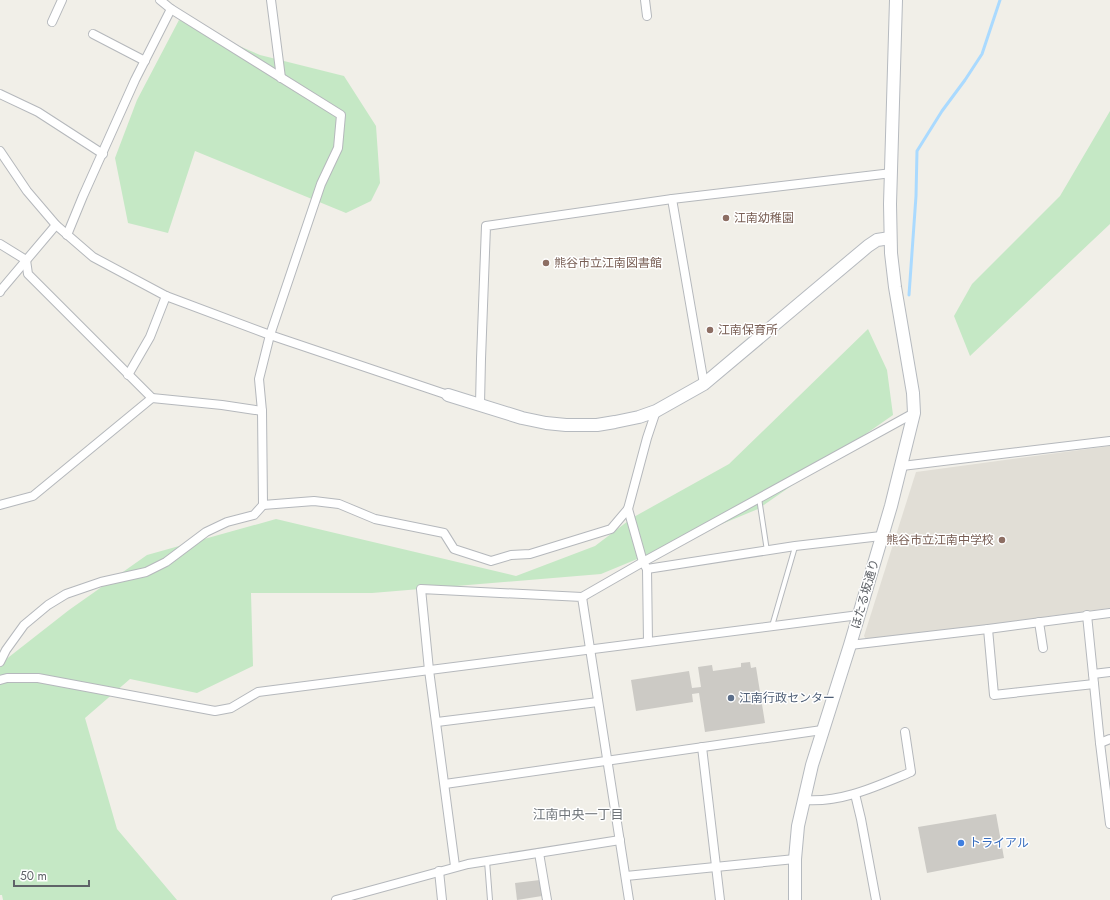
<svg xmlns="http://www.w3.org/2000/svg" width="1110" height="900" font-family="Jost,'Noto Sans JP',sans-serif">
<rect width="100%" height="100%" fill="#f1efe8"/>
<path fill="#e1ded6" d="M1110,446V608L867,641L864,636L916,472Z"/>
<g fill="#c5e8c5">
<path d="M179,20L260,55L344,76L376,126L380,183L371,201L346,213L195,151L168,233L128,223L115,158L137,100Z"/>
<path d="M1110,111V224L970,356L954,316L972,284L1060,196Z"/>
<path d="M868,329L887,370L893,415L758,509L601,574L372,593H251L253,666L197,693L130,679L85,718L117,829L177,900H3L2,895H0V664L69,610L147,555L276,519L516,576L595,546L632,518L729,464Z"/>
</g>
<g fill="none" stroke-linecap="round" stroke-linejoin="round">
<path stroke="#aadaff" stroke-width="3" d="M909,295L916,196L917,151L942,111L965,80L982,54L1000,0"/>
</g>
<g fill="#cccac5">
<path d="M750,662L751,668L756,667L765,723L705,732L699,693L692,694L693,702L636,711L631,680L689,671L692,688L701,687L698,667L712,665L713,671L741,667V663Z"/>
<path d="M996,814L1004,858L927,873L918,827Z"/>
<path d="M540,880L542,896L517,900L515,883Z"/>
</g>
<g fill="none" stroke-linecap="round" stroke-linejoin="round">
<defs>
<g id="lane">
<path d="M759,498L767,551"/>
<path d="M772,626L795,547"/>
<path d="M487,861L490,900"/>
</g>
<g id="street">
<path d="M271,0L281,78"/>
<path d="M645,0L647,16"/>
<path d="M52,22L62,0"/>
<path d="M93,34L145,61"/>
<path d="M0,94L38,112L103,154"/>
<path d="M0,151L27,191L56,225L93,257L166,296L270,335L448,395"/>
<path d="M672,199L704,384"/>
<path d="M67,235L83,196L135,80L171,9"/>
<path d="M0,244L26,260L28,274L152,398"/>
<path d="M0,292L1,290L56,225"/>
<path d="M128,375L150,337L166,296"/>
<path d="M480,404L481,359L486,226L672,199L892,173"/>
<path d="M902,466L1110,441"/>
<path d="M0,505L33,496L152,398L222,405L262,411"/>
<path d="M263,505L314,501L339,504L375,519L444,533L454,549L491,561L511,555L530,554L611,529L628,509L647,438L656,411"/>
<path d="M628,509L643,562L647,569L648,642"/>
<path d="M647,569L795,546L881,536"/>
<path d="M582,597L643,562L914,413"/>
<path d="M1087,615L1100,743L1110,824"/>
<path d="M1039,622L1043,648"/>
<path d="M988,629L994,695L1094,684"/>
<path d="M850,645L988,629L1110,613"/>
<path d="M0,662L6,650L24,625L48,605L66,594L101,582L146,572L166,562L206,532L227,522L254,515L263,505L262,411L259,379L270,335L321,184L338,148L341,115L171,9L160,0"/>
<path d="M1093,674L1110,672"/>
<path d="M0,680L7,678H38L215,711L231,708L258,692L859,615"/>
<path d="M437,722L598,702"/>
<path d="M1100,743L1110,739"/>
<path d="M702,747L720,900"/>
<path d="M445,784L822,730"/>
<path d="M855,794L861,819L876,900"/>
<path d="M804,800C842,803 877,786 911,772L905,732"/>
<path d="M539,853L547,900"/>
<path d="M455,866L429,670L421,589L582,597L629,900"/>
<path d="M439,871L442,900"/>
<path d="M626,876L795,859"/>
<path d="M336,900L468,864L620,840"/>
</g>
<g id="secondary">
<path d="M448,395L522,418L546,423L566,425H597L615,422L639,417L656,411L704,384L868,246L877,240L890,238"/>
<path d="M795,900V859L798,826L812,765L850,645L891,506L914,413L913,393L895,287L891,253L890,204L896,0"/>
</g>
</defs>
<use href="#lane" stroke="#b5b8bc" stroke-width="6"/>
<use href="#street" stroke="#b5b8bc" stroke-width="10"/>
<use href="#secondary" stroke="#b6babf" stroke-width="14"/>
<use href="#lane" stroke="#fff" stroke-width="4"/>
<use href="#street" stroke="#fff" stroke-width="8"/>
<use href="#secondary" stroke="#fff" stroke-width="12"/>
</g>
<g fill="#8d6e63" stroke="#fff" stroke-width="1.5">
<circle cx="726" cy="218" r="4"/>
<circle cx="546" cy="263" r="4"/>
<circle cx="710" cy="330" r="4"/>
<circle cx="1002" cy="540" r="4"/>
</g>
<circle fill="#5c6f8a" stroke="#fff" stroke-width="1.5" cx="731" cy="698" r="4"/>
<circle fill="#3f7fe0" stroke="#fff" stroke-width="1.5" cx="961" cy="843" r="4"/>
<g text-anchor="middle" stroke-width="3" stroke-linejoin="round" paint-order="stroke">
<g font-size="12" fill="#785e54" stroke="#fff" text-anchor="start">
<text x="734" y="222">江南幼稚園</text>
<text x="554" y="267">熊谷市立江南図書館</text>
<text x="718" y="334">江南保育所</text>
<text x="994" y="544" text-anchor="end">熊谷市立江南中学校</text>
</g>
<g font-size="12" fill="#5f6368" stroke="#fff">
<text transform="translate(865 594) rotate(-74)" y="4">ほたる坂通り</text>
</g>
<g font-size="12" fill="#4e5e75" stroke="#fff" text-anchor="start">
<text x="739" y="702">江南行政センター</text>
</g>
<g font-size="12" fill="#366cbe" stroke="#fff" text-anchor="start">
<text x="969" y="847">トライアル</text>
</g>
<g font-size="13" fill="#70757a" stroke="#fff">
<text x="578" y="819">江南中央一丁目</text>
</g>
</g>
<path d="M14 880v6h75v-6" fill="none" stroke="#5f6368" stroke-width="2"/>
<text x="20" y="880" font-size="12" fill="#5f6368" stroke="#ffffff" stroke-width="3" paint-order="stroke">50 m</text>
</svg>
